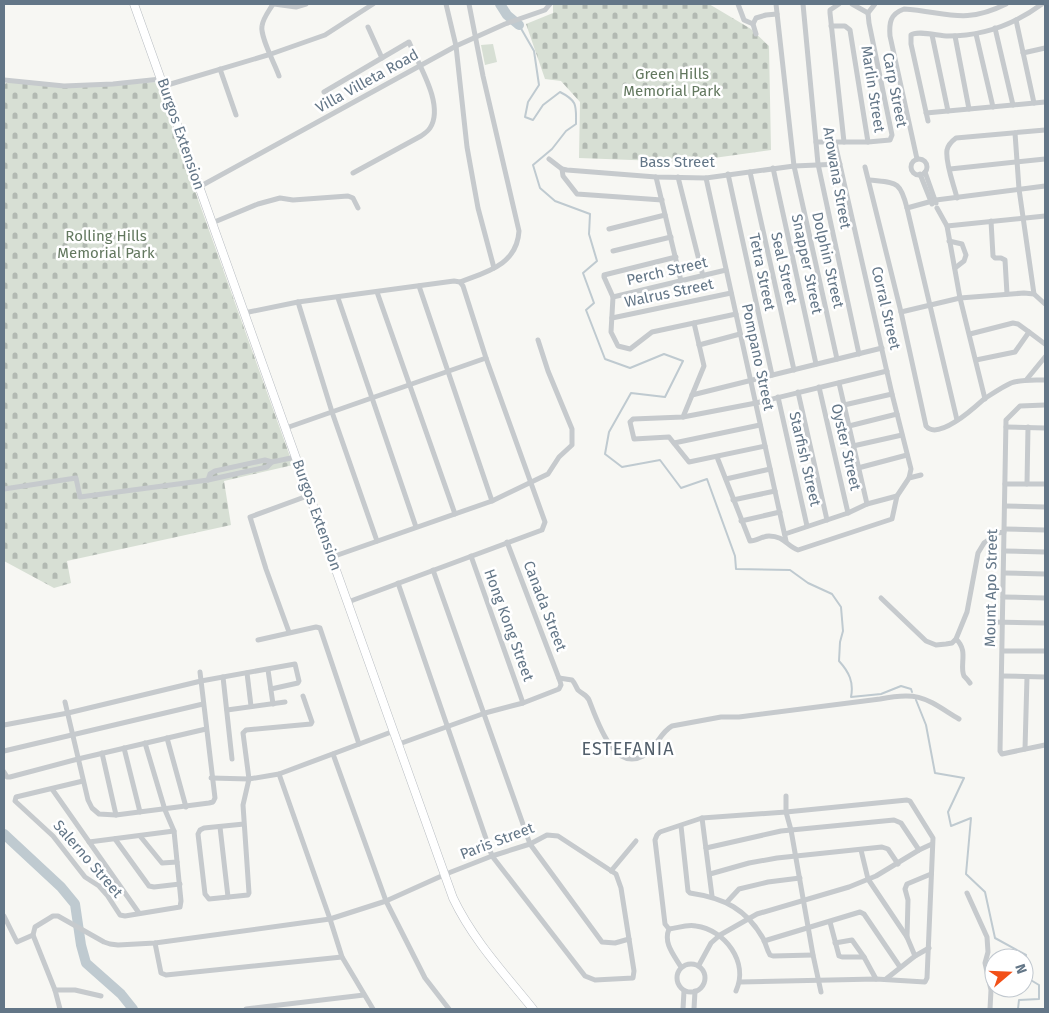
<svg xmlns="http://www.w3.org/2000/svg" width="1049" height="1013" font-family="'Fira Sans',sans-serif">
<defs>
<pattern id="cemetery-stones" width="16" height="16" patternUnits="userSpaceOnUse" patternTransform="scale(1.25)"><rect width="16" height="16" fill="#d7dfd4"/><path d="M2 7V4a2 2 0 0 1 4 0v3zM10 15v-3a2 2 0 0 1 4 0v3z" fill="#b2b9b2"/></pattern>
</defs>
<rect width="100%" height="100%" fill="#f7f7f3"/>
<path fill="#d7dfd4" d="M493,44L497,62L485,65L481,45Z"/>
<g fill="url(#cemetery-stones)">
<path d="M553,4H709L751,29L769,46L771,150L685,162L579,158L580,102L561,81L545,79L526,24L553,13Z"/>
<path d="M10,82L71,88L156,82L293,465L224,481L231,525L67,561L71,583L54,588L4,561V84Z"/>
</g>
<g fill="none" stroke-linecap="round" stroke-linejoin="round">
<g stroke="#bfcad0" stroke-width="2">
<path d="M519,25L534,51L539,85L528,102L525,117L533,120L543,105L560,92C578,101 576,106 576,124L566,131L552,149L533,165L540,188L555,201L590,214L589,234L597,261L583,273L594,303L586,310L605,359L630,368L664,354L683,361L665,397L631,393L609,432L605,454L622,467L660,460L681,488L707,479L735,556L736,569L790,570L808,583L832,594L841,607L843,631L840,642L839,661C849,672 854,682 851,697L881,694L901,686L911,689L912,692"/>
<path d="M916,700L926,725L935,773L964,778L948,812L951,826L971,818L966,874L985,892L995,938L1026,955L1024,963"/>
<path d="M1018,1009L1019,1000L1039,999V985L1024,976"/>
</g>
<g stroke="#bfcad0" stroke-width="10">
<path d="M500,4L507,15L519,25"/>
<path d="M4,834L61,887L75,904L81,945L86,963L121,994L133,1009"/>
</g>
<defs>
<path id="secondary" d="M134,4L453,898C473,940 504,973 533,1009"/>
</defs>
<use href="#secondary" stroke="#b8bdc2" stroke-width="9"/>
<g stroke="#c6cacd" stroke-width="5">
<path d="M273,4C269,11 263,18 262,26C260,37 275,64 279,76"/>
<path d="M274,4L296,7L306,4"/>
<path d="M446,4L456,46L467,147L478,208L494,268"/>
<path d="M738,4L744,20L753,24"/>
<path d="M776,4L794,166L837,359"/>
<path d="M803,4L818,164L859,354"/>
<path d="M839,4L830,10V13L844,142"/>
<path d="M852,4L868,13"/>
<path d="M1016,20L1034,103"/>
<path d="M831,26H845L850,30L868,142"/>
<path d="M368,27L382,58"/>
<path d="M995,28L1013,105"/>
<path d="M756,34L753,24L756,18L766,15L777,14"/>
<path d="M976,34L993,107"/>
<path d="M932,35L948,111"/>
<path d="M955,36L969,109"/>
<path d="M1023,53L1045,48"/>
<path d="M220,69L236,115"/>
<path d="M4,80L64,86L113,84L161,79"/>
<path d="M164,86L271,54L325,35L373,4"/>
<path d="M324,92L409,42C418,64 445,105 430,128C428,131 424,134 421,136L353,173"/>
<path d="M926,113L1045,102"/>
<path d="M928,121L911,44V35C917,30 939,36 948,36C982,36 1015,24 1042,4"/>
<path d="M1015,133L1019,189L1034,294"/>
<path d="M816,142H868L890,140L892,135L869,23L868,13L875,4"/>
<path d="M835,143L892,394L911,469L909,478"/>
<path d="M549,159L562,169L567,170L656,177L706,178L794,166L840,164"/>
<path d="M917,159L890,36C889,23 890,14 904,9C947,12 964,25 1006,4"/>
<circle cx="919" cy="167" r="8"/>
<path d="M865,167L901,312L926,426C938,441 974,408 984,399C992,394 1002,387 1011,383C1022,379 1033,380 1045,380"/>
<path d="M773,168L816,364"/>
<path d="M562,169L563,176L577,194L662,200"/>
<path d="M950,169L1045,159"/>
<path d="M750,172L794,370"/>
<path d="M925,172L936,203"/>
<path d="M728,174L772,375"/>
<path d="M920,174L932,204"/>
<path d="M656,177L681,281"/>
<path d="M678,177L703,276"/>
<path d="M706,178L786,541"/>
<path d="M869,180C896,183 900,180 907,208"/>
<path d="M199,187L456,46L505,24L545,10L550,4"/>
<path d="M957,198C954,185 945,163 947,150C948,145 952,141 956,138L1045,130"/>
<path d="M937,208L947,226L960,298L985,399"/>
<path d="M991,221L993,256L995,258H1001L1005,260L1007,294"/>
<path d="M212,223L258,204L280,198L293,200L348,196L353,198L358,208"/>
<path d="M947,226L1045,216"/>
<path d="M609,229L665,215"/>
<path d="M949,241L962,244L966,255L964,261L955,268"/>
<path d="M613,251L671,237"/>
<path d="M676,257L604,275V277L613,297L611,332L618,346L630,349L652,332L736,314"/>
<path d="M460,282C486,272 517,265 519,231L483,76L469,4"/>
<path d="M419,286L492,501"/>
<path d="M377,292L455,514"/>
<path d="M613,297L726,270"/>
<path d="M338,298L416,527"/>
<path d="M298,302L332,412L377,541"/>
<path d="M901,312L960,298L1024,293L1034,294L1045,304"/>
<path d="M244,313L298,302L454,281L460,282L463,286L486,358L545,522L542,530L348,602"/>
<path d="M612,318L731,293"/>
<path d="M970,334L1013,323L1018,324L1029,332"/>
<path d="M699,345L740,334"/>
<path d="M976,360L1015,352L1029,332L1045,344"/>
<path d="M1027,379L1045,357"/>
<path d="M839,383L867,504"/>
<path d="M819,387L848,513"/>
<path d="M798,392L827,520"/>
<path d="M692,395L882,348"/>
<path d="M778,397L807,526"/>
<path d="M844,405L892,394"/>
<path d="M1045,405L1020,406L1006,420L1000,751L1002,754L1045,745"/>
<path d="M683,417L704,366L694,323"/>
<path d="M957,420L907,208L936,200L1045,186"/>
<path d="M849,426L897,414"/>
<path d="M1006,427L1045,428"/>
<path d="M286,428L486,358"/>
<path d="M674,443L760,425"/>
<path d="M765,446L689,462L669,437L634,439L630,422L633,419L683,417L756,403L887,371"/>
<path d="M853,446L902,435"/>
<path d="M717,457L750,541C757,541 762,536 769,536C784,536 787,546 798,550L892,519L897,496L909,478L921,475"/>
<path d="M858,468L907,455"/>
<path d="M726,479L770,469"/>
<path d="M208,480L210,474L215,471L265,460L272,462"/>
<path d="M1005,484H1045"/>
<path d="M1027,484L1028,427"/>
<path d="M4,489L76,478L80,497L208,480L267,467L272,462L296,457"/>
<path d="M733,500L775,491"/>
<path d="M1005,506L1045,507"/>
<path d="M741,521L780,512"/>
<path d="M1005,529L1045,530"/>
<path d="M785,534L848,513L867,504L897,496"/>
<path d="M1004,551L1045,552"/>
<path d="M471,556L523,703"/>
<path d="M332,557L492,501L548,474L559,457L572,445V429L548,371L538,340"/>
<path d="M433,570L530,844L602,942L615,943L629,939"/>
<path d="M1004,573L1045,574"/>
<path d="M1003,597L1045,598"/>
<path d="M881,598L926,641L936,645L946,644L952,643L956,639L967,612L978,553L984,543L998,533L1004,532"/>
<path d="M992,622L1045,623"/>
<path d="M289,632L266,569L250,517L310,495"/>
<path d="M956,639C969,651 959,665 964,676C966,678 968,680 970,683"/>
<path d="M258,640L316,627L320,628L359,744"/>
<path d="M1003,651H1045"/>
<path d="M268,670L273,704"/>
<path d="M247,673L251,706"/>
<path d="M1002,676L1045,677"/>
<path d="M223,677L232,759"/>
<path d="M559,678L572,680C575,683 576,687 578,690C582,694 587,695 589,700C597,720 613,772 643,756C656,750 659,733 672,726L721,717H739L880,699C921,691 926,699 959,719"/>
<path d="M65,702L88,800L92,808L99,814L116,815L209,803L213,802L215,798L200,672"/>
<path d="M227,710L285,702"/>
<path d="M4,725L68,713L201,681L295,664L299,681L298,683L271,689"/>
<path d="M167,738L186,807"/>
<path d="M399,744L485,713L523,703L559,689L561,685L560,681L507,542"/>
<path d="M124,748L140,812"/>
<path d="M1025,749L1027,677"/>
<path d="M4,751L203,704"/>
<path d="M102,753L116,815"/>
<path d="M333,754L386,901L425,978L449,1009"/>
<path d="M4,772L7,777H10L78,759L206,729"/>
<path d="M279,774L330,919L342,957L373,1009"/>
<path d="M211,778L249,779L279,774L394,731"/>
<path d="M83,781L16,797L15,801L53,836L85,877L99,886L107,895L120,915L125,916L180,907L181,901L174,831L165,810L145,743"/>
<path d="M52,789L139,913"/>
<path d="M786,796V812L791,830L813,955L821,992"/>
<path d="M702,818L712,896"/>
<path d="M244,824L204,828L200,830L198,834L205,894L209,899L248,895L249,893L243,805L249,779L243,733L246,730L311,724L312,722L303,696"/>
<path d="M681,826L688,891L690,893C724,898 747,909 764,940C766,945 767,950 770,955L773,956L813,955"/>
<path d="M220,827L228,897"/>
<path d="M140,836L162,863L177,862"/>
<path d="M115,839L149,886L154,887L180,884"/>
<path d="M89,842L174,831"/>
<path d="M706,848L781,831L894,820L901,823L919,850"/>
<path d="M861,850L868,879L907,937L915,956"/>
<path d="M611,871L636,841"/>
<path d="M710,874L749,863L777,858L882,847L888,849L898,864"/>
<path d="M967,893L987,937L988,952L985,963L991,990L990,1009"/>
<path d="M727,902L739,889L768,882L800,878"/>
<path d="M4,916L17,942L33,935L35,927L53,916H58L104,942L110,944L118,945L155,943L330,919L386,901L446,874L492,856L530,844L547,835L558,836L616,874L621,888L634,971L633,978L595,980L585,976L492,856L398,583"/>
<path d="M830,922L839,956L842,957H864L876,979"/>
<path d="M669,929C678,928 687,924 696,926C725,930 749,962 736,991"/>
<path d="M33,935L55,990L60,1009"/>
<path d="M907,937L908,900L905,889L907,884L931,874"/>
<path d="M764,941L860,912L864,914L900,967"/>
<path d="M155,943L161,973L166,975L342,957"/>
<path d="M835,943L852,940L864,957"/>
<circle cx="691" cy="978" r="14"/>
<path d="M699,965L711,943L720,935L757,914L849,887L876,876L919,850L932,844"/>
<path d="M681,967C674,955 663,943 669,929L665,924L655,840L657,835L660,832L702,818L786,812L907,800L910,801L933,838L927,978L925,982L876,979L740,982"/>
<path d="M886,979L915,956L929,948"/>
<path d="M55,990H75L101,996"/>
<path d="M246,1009L364,995"/>
<path d="M683,1009L684,991"/>
<path d="M694,1009L695,991"/>
</g>
<use href="#secondary" stroke="#fff" stroke-width="8"/>
</g>
<g text-anchor="middle" stroke-width="5" stroke-linejoin="round" paint-order="stroke">
<g font-size="15" fill="#63785f" stroke="#fff">
<text x="672" y="79">Green Hills<tspan x="672" dy="17">Memorial Park</tspan></text>
<text x="106" y="241">Rolling Hills<tspan x="106" dy="17">Memorial Park</tspan></text>
</g>
<g font-size="15" fill="#637687" stroke="#fff">
<text transform="translate(367 81) rotate(-29)" y="5">Villa Villeta Road</text>
<text transform="translate(873 89) rotate(81)" y="5">Marlin Street</text>
<text transform="translate(895 90) rotate(79)" y="5">Carp Street</text>
<text transform="translate(181 134) rotate(71)" y="5">Burgos Extension</text>
<text x="677" y="167">Bass Street</text>
<text transform="translate(837 178) rotate(80)" y="5">Arowana Street</text>
<text transform="translate(828 260) rotate(77)" y="5">Dolphin Street</text>
<text transform="translate(807 264) rotate(78)" y="5">Snapper Street</text>
<text transform="translate(784 268) rotate(77)" y="5">Seal Street</text>
<text transform="translate(667 271) rotate(-13)" y="5">Perch Street</text>
<text transform="translate(762 272) rotate(78)" y="5">Tetra Street</text>
<text transform="translate(669 293) rotate(-12)" y="5">Walrus Street</text>
<text transform="translate(886 308) rotate(77)" y="5">Corral Street</text>
<text transform="translate(758 357) rotate(78)" y="5">Pompano Street</text>
<text transform="translate(846 447) rotate(77)" y="5">Oyster Street</text>
<text transform="translate(805 459) rotate(77)" y="5">Starfish Street</text>
<text transform="translate(317 515) rotate(70)" y="5">Burgos Extension</text>
<text transform="translate(991 588) rotate(-89)" y="5">Mount Apo Street</text>
<text transform="translate(545 606) rotate(69)" y="5">Canada Street</text>
<text transform="translate(509 625) rotate(70)" y="5">Hong Kong Street</text>
<text transform="translate(497 841) rotate(-21)" y="5">Paris Street</text>
<text transform="translate(88 859) rotate(49)" y="5">Salerno Street</text>
</g>
<g font-size="18" letter-spacing="1" fill="#525f6b" stroke="#fff">
<text x="628" y="755">ESTEFANIA</text>
</g>
</g>
<rect width="1049" height="1013" fill="none" stroke="#637687" stroke-width="10"/>
<g transform="translate(1009 973) rotate(71)"><circle r="24" fill="#ffffff" stroke="#c1c8cf"/>
<path d="M0-4L9 19L0 12L-9 19Z" fill="#f25018"/>
<text y="-8" font-size="14" font-weight="bold" text-anchor="middle" fill="#637687">N</text>
</g>
</svg>
